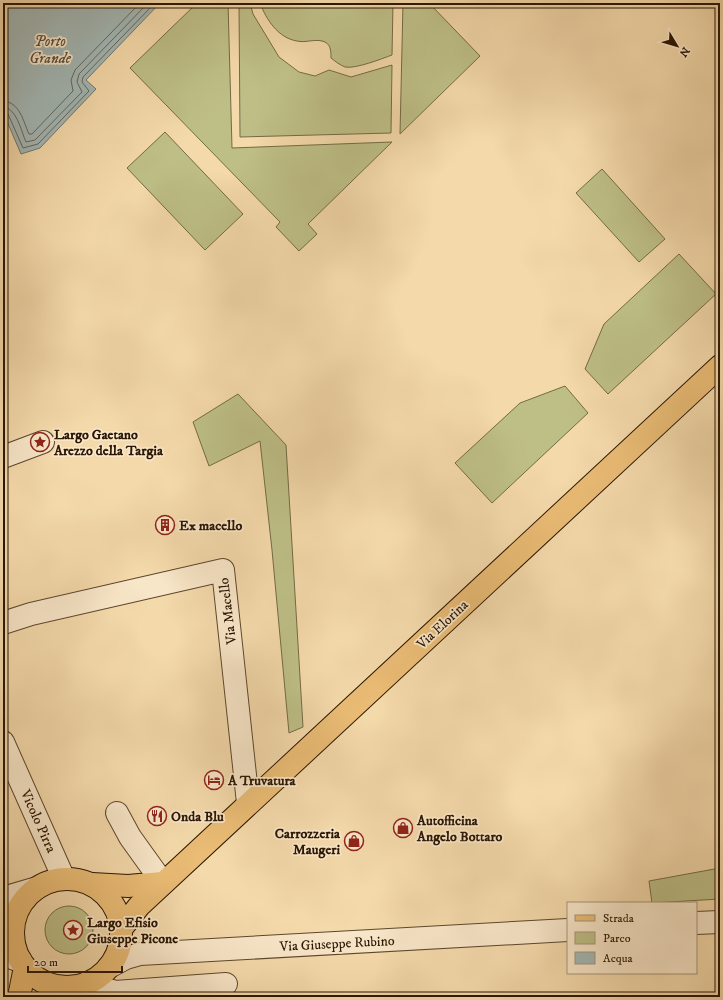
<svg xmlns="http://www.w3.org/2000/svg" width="723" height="1000" font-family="'IM FELL DW Pica',serif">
<rect width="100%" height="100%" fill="#f4d9aa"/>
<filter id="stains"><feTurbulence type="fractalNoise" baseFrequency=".005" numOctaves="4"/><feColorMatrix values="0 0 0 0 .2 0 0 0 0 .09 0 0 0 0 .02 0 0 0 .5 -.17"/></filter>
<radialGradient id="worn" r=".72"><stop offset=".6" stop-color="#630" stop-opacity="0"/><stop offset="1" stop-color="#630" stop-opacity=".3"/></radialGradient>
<g fill="#bebf87" stroke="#746a45">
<path d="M197,3H228L232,148L392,142L308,224L317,234L299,251L276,227L280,222L130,68Z"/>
<path d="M239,3H250L253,14L279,57L299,72L315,76L329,70L351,77L392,65L391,133L240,137Z"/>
<path d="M260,3H393L392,55C381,59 356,69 345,67C340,65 336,62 331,58C331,51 331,43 322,41C314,39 305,43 297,41C278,38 266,19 260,3Z"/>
<path d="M403,3H429L480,56L400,134Z"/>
<path d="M165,132L243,214L205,250L127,168Z"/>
<path d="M602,169L665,239L639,262L576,193Z"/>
<path d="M679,254L716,294L608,394L585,369L604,324Z"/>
<path d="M565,386L588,413L492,503L455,463L520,403Z"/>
<path d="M238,394L286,445L303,727L289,733L272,550L260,441L209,466L193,422Z"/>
<path d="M720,868V899L652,903L649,881Z"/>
<circle cx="69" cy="930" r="24"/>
</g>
<path fill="#a2b7b5" stroke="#72776e" d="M3,3H160L86,80L96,89L40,148L21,154L3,112Z"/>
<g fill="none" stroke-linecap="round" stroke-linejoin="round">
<g stroke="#66665c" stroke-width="1">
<path d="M3,101C20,102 23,121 29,134H32L73,91L71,80L75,70L140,3"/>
<path d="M3,107C17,108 21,131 26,142L35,140L82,92L77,82L79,74L148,3"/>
<path d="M3,112L8,114L23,148L38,144L89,91L82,82L83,77L155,3"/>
</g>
<defs>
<g id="minor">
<path d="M3,457L43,442"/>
<path d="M3,623L31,614L223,570L248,803"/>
<path d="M3,742L64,879"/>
<path d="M117,813L130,837L163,883"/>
<path d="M3,898L37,888"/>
<path d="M696,923L720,922"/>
<path d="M3,955L21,961"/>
<path d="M109,967L126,958L140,954L568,930"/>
<path d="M87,983L115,992L226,984"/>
</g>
<g id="major">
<circle cx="67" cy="933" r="54"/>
<path d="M92,884L128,886L163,883"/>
<path d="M121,929L139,906L720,366"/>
<path d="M19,997L25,967"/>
</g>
</defs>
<use href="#minor" stroke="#5d472d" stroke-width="24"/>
<use href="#major" stroke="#2b1603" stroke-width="24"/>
<use href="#minor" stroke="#f8e6c8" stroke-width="22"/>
<use href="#major" stroke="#eabc75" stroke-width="22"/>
</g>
<defs>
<symbol id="sight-ring" viewBox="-11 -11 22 22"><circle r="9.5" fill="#f8e6c8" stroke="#8f2418" stroke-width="1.5"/><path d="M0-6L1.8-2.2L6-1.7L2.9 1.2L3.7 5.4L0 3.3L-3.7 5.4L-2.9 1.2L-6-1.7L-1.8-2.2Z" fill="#8f2418"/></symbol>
<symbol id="building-ring" viewBox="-11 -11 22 22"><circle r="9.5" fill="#f8e6c8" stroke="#8f2418" stroke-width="1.5"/><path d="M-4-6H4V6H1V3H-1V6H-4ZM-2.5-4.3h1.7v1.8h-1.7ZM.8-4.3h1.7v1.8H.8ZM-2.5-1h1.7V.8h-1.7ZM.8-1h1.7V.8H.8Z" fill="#8f2418"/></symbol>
<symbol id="hotel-ring" viewBox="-11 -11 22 22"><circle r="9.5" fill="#f8e6c8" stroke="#8f2418" stroke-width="1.5"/><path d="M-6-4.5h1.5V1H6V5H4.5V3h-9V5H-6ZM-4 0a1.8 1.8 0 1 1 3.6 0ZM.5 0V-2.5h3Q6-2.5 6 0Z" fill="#8f2418"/></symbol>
<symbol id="restaurant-ring" viewBox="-11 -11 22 22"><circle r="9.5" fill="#f8e6c8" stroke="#8f2418" stroke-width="1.5"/><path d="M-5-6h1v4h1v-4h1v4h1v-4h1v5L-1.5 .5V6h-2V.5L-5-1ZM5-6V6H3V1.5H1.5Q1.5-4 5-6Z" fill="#8f2418"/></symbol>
<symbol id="shop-ring" viewBox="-11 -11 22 22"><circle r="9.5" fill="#f8e6c8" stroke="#8f2418" stroke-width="1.5"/><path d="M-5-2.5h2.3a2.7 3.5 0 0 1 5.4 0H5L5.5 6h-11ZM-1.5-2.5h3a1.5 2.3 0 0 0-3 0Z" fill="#8f2418"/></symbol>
</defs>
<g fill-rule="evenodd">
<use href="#sight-ring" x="29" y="431" width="22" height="22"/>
<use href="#building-ring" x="154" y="514" width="22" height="22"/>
<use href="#hotel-ring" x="203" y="769" width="22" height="22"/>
<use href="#restaurant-ring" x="146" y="805" width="22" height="22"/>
<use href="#shop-ring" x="392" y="817" width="22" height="22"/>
<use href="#shop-ring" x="343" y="830" width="22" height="22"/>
<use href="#sight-ring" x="62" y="919" width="22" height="22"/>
</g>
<g text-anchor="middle" stroke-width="3.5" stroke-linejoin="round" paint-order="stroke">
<g font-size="14" font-weight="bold" fill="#2b1603" stroke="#f8e6c8" text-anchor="start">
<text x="54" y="439">Largo Gaetano<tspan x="54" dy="16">Arezzo della Targia</tspan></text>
<text x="179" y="530">Ex macello</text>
<text x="228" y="785">A Truvatura</text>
<text x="171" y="821">Onda Blu</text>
<text x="417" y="825">Autofficina<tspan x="417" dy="16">Angelo Bottaro</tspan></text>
<text x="340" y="838" text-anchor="end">Carrozzeria<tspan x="340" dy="16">Maugeri</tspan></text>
<text x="87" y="927">Largo Efisio<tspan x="87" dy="16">Giuseppe Picone</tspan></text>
</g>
<g font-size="14" fill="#2b1603" stroke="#f8e6c8">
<text transform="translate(227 611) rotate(-97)" y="5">Via Macello</text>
<text transform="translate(442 624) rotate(-43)" y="5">Via Elorina</text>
<text transform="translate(39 821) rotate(66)" y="5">Vicolo Pirra</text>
<text transform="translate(337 943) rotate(-3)" y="5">Via Giuseppe Rubino</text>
</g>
<g font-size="15" font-style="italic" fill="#554e41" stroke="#f8e6c8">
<text x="50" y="46">Porto<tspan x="50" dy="17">Grande</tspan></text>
</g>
</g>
<rect width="723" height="1000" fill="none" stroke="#f4d9aa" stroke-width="16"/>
<rect x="4" y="4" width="715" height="992" fill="none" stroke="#2b1603" stroke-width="2"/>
<rect x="8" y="8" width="707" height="984" fill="none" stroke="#2b1603"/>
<rect x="567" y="902" width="130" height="72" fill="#f8e6c8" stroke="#a69379"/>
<rect x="575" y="915" width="20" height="6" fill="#eabc75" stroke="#a69379"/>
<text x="603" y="922" font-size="12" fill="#2b1603">Strada</text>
<rect x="575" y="932" width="20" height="12" fill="#bebf87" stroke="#a69379"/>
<text x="603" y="942" font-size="12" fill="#2b1603">Parco</text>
<rect x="575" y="952" width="20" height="12" fill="#a2b7b5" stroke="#a69379"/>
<text x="603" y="962" font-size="12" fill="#2b1603">Acqua</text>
<g transform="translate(677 46) rotate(128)" stroke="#f8e6c8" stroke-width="3" paint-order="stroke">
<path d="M0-3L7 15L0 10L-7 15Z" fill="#2b1603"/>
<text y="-6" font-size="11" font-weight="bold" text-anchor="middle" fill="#2b1603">N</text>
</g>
<path d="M28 966v6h94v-6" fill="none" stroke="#2b1603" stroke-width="2"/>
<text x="34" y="966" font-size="12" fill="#2b1603" stroke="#f8e6c8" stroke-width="3" paint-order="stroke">20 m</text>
<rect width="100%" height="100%" filter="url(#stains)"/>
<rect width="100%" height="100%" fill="url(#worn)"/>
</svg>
